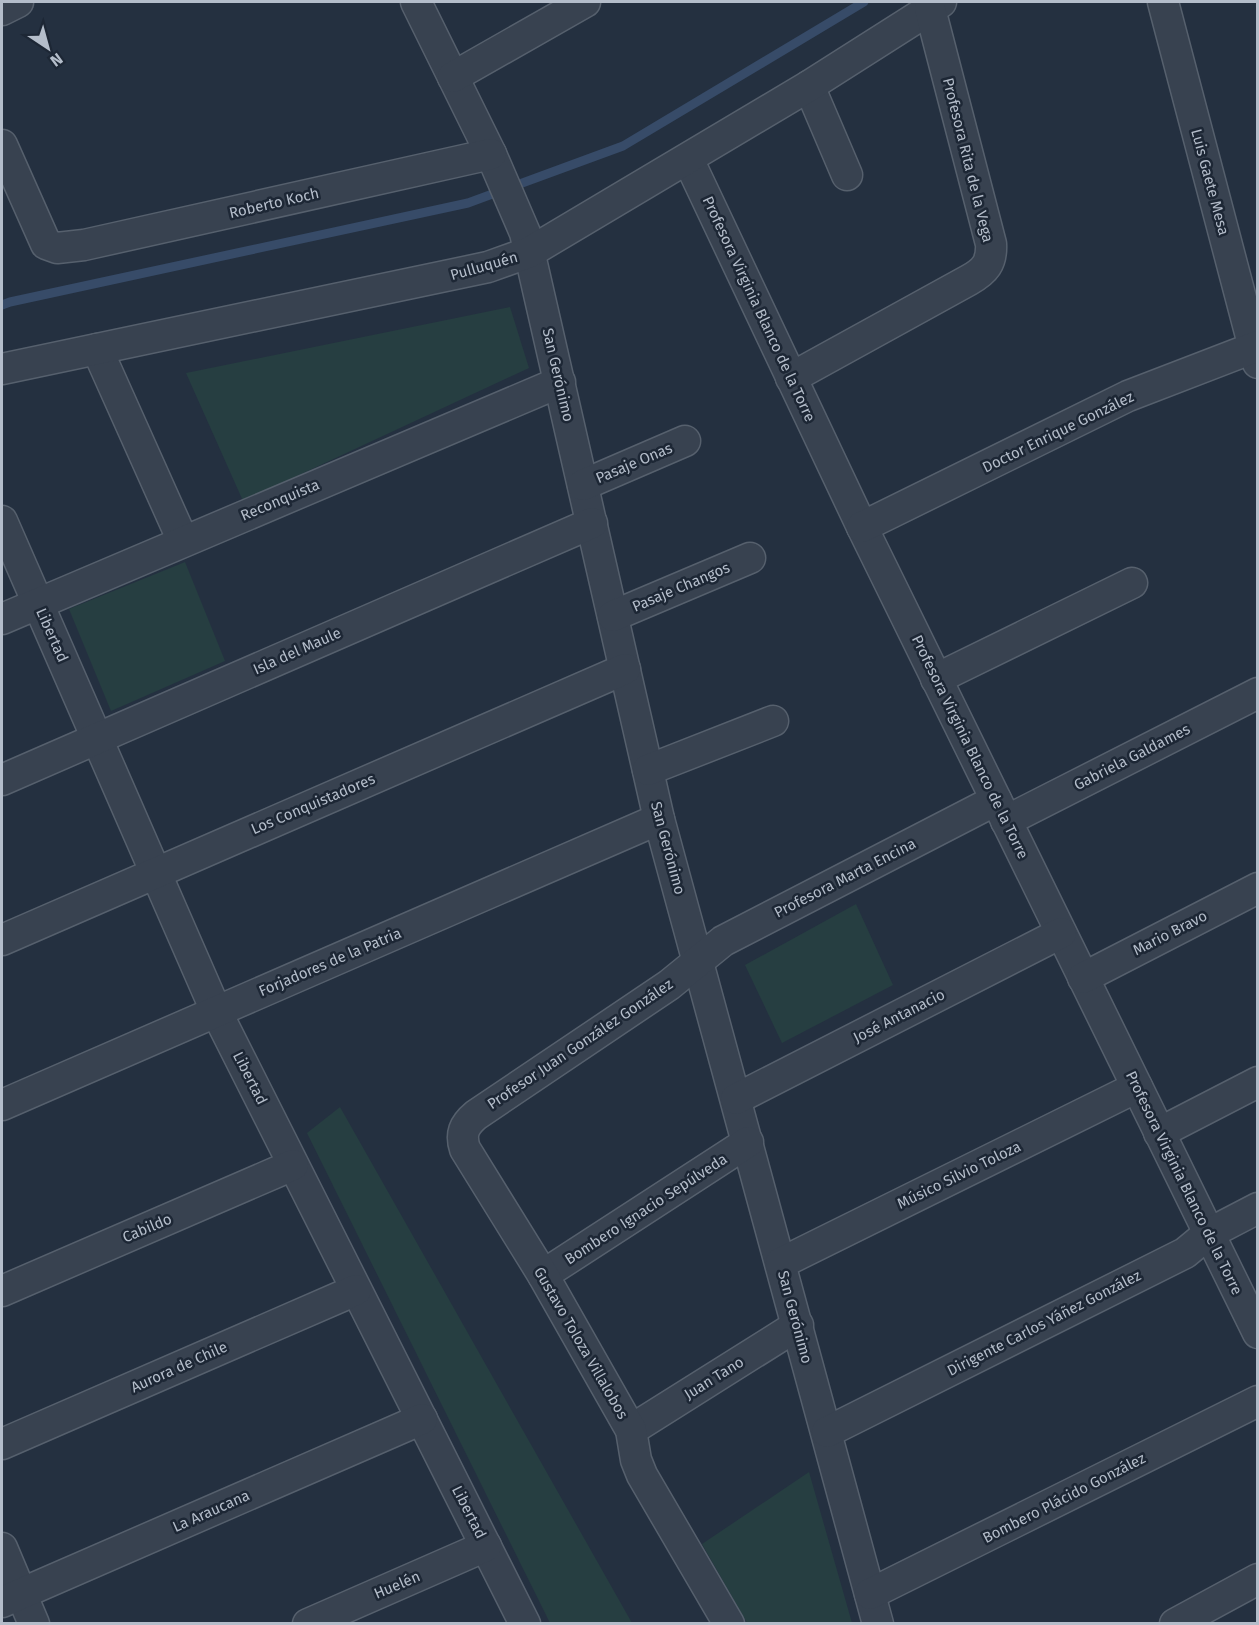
<svg xmlns="http://www.w3.org/2000/svg" width="1259" height="1625" font-family="'Fira Sans',sans-serif">
<rect width="100%" height="100%" fill="#243040"/>
<g fill="#263e41">
<path d="M510,307L529,368L243,501L186,373Z"/>
<path d="M185,562L225,661L111,711L69,609Z"/>
<path d="M856,904L893,985L782,1043L745,965Z"/>
<path d="M340,1107L632,1623H550L307,1133Z"/>
<path d="M809,1472L852,1623H747L702,1544Z"/>
</g>
<g fill="none" stroke-linecap="round" stroke-linejoin="round">
<path stroke="#374b68" stroke-width="9" d="M2,305L10,302L468,203L623,146L864,2"/>
<defs>
<g id="street">
<path d="M416,2L491,154L525,233L659,819L878,1624"/>
<path d="M1163,2L1258,363"/>
<path d="M2,10L18,2"/>
<path d="M453,77L585,2"/>
<path d="M809,86L847,175"/>
<path d="M2,145L46,244L57,248L84,245L491,154"/>
<path d="M688,159L862,527L1258,1333"/>
<path d="M97,349L183,541"/>
<path d="M2,369L488,267L530,252L809,86L941,2"/>
<path d="M791,378L969,280C985,271 992,263 991,244L930,9"/>
<path d="M583,485L685,441"/>
<path d="M2,521L216,1011L525,1624"/>
<path d="M862,527L1128,396L1258,346"/>
<path d="M613,616L750,558"/>
<path d="M2,619L560,382"/>
<path d="M936,679L1132,583"/>
<path d="M648,770L773,721"/>
<path d="M2,780L592,523"/>
<path d="M1006,821L1258,693"/>
<path d="M2,940L625,669"/>
<path d="M1083,978L1258,888"/>
<path d="M736,1099L1061,933"/>
<path d="M2,1105L659,819"/>
<path d="M1159,1133L1258,1082"/>
<path d="M781,1263L1137,1087"/>
<path d="M543,1275L748,1142"/>
<path d="M2,1291L293,1165"/>
<path d="M631,1430L798,1325"/>
<path d="M827,1432L1185,1253L1208,1234L1258,1208"/>
<path d="M2,1444L356,1290"/>
<path d="M2,1548L34,1624"/>
<path d="M870,1594L1258,1401"/>
<path d="M2,1602L422,1419"/>
<path d="M308,1624L486,1546"/>
<path d="M729,1624L642,1475L636,1460L631,1430L543,1275L465,1149C460,1134 464,1125 476,1115L669,985L723,941L996,800"/>
<path d="M1175,1624L1258,1579"/>
</g>
</defs>
<use href="#street" stroke="#56606d" stroke-width="33"/>
<use href="#street" stroke="#384250" stroke-width="30"/>
</g>
<g text-anchor="middle" stroke-width="5" stroke-linejoin="round" paint-order="stroke">
<g font-size="15" fill="#b4bdca" stroke="#1d2735">
<text transform="translate(968 160) rotate(76)" y="5">Profesora Rita de la Vega</text>
<text transform="translate(1210 182) rotate(75)" y="5">Luis Gaete Mesa</text>
<text transform="translate(274 203) rotate(-13)" y="5">Roberto Koch</text>
<text transform="translate(484 266) rotate(-16)" y="5">Pulluquén</text>
<text transform="translate(759 309) rotate(65)" y="5">Profesora Virginia Blanco de la Torre</text>
<text transform="translate(558 375) rotate(77)" y="5">San Gerónimo</text>
<text transform="translate(1058 432) rotate(-26)" y="5">Doctor Enrique González</text>
<text transform="translate(634 463) rotate(-23)" y="5">Pasaje Onas</text>
<text transform="translate(280 500) rotate(-23)" y="5">Reconquista</text>
<text transform="translate(681 587) rotate(-23)" y="5">Pasaje Changos</text>
<text transform="translate(52 635) rotate(66)" y="5">Libertad</text>
<text transform="translate(297 651) rotate(-24)" y="5">Isla del Maule</text>
<text transform="translate(970 747) rotate(64)" y="5">Profesora Virginia Blanco de la Torre</text>
<text transform="translate(1132 757) rotate(-27)" y="5">Gabriela Galdames</text>
<text transform="translate(313 804) rotate(-23)" y="5">Los Conquistadores</text>
<text transform="translate(668 848) rotate(75)" y="5">San Gerónimo</text>
<text transform="translate(845 878) rotate(-27)" y="5">Profesora Marta Encina</text>
<text transform="translate(1170 933) rotate(-27)" y="5">Mario Bravo</text>
<text transform="translate(330 962) rotate(-23)" y="5">Forjadores de la Patria</text>
<text transform="translate(899 1016) rotate(-27)" y="5">José Antanacio</text>
<text transform="translate(580 1044) rotate(-34)" y="5">Profesor Juan González González</text>
<text transform="translate(250 1078) rotate(63)" y="5">Libertad</text>
<text transform="translate(959 1175) rotate(-26)" y="5">Músico Silvio Toloza</text>
<text transform="translate(1184 1183) rotate(64)" y="5">Profesora Virginia Blanco de la Torre</text>
<text transform="translate(646 1209) rotate(-33)" y="5">Bombero Ignacio Sepúlveda</text>
<text transform="translate(147 1228) rotate(-23)" y="5">Cabildo</text>
<text transform="translate(795 1317) rotate(75)" y="5">San Gerónimo</text>
<text transform="translate(1044 1323) rotate(-27)" y="5">Dirigente Carlos Yáñez González</text>
<text transform="translate(581 1343) rotate(60)" y="5">Gustavo Toloza Villalobos</text>
<text transform="translate(179 1367) rotate(-24)" y="5">Aurora de Chile</text>
<text transform="translate(714 1378) rotate(-32)" y="5">Juan Tano</text>
<text transform="translate(1064 1498) rotate(-27)" y="5">Bombero Plácido González</text>
<text transform="translate(211 1511) rotate(-24)" y="5">La Araucana</text>
<text transform="translate(469 1512) rotate(63)" y="5">Libertad</text>
<text transform="translate(397 1585) rotate(-23)" y="5">Huelén</text>
</g>
</g>
<rect width="1259" height="1625" fill="none" stroke="#b4bdca" stroke-width="6"/>
<g transform="translate(48 48) rotate(144)" stroke="#1d2735" stroke-width="4.5" paint-order="stroke">
<path d="M0-4.5L10 22L0 15L-10 22Z" fill="#b4bdca"/>
<text y="-9" font-size="16" font-weight="bold" text-anchor="middle" fill="#b4bdca">N</text>
</g>
</svg>
